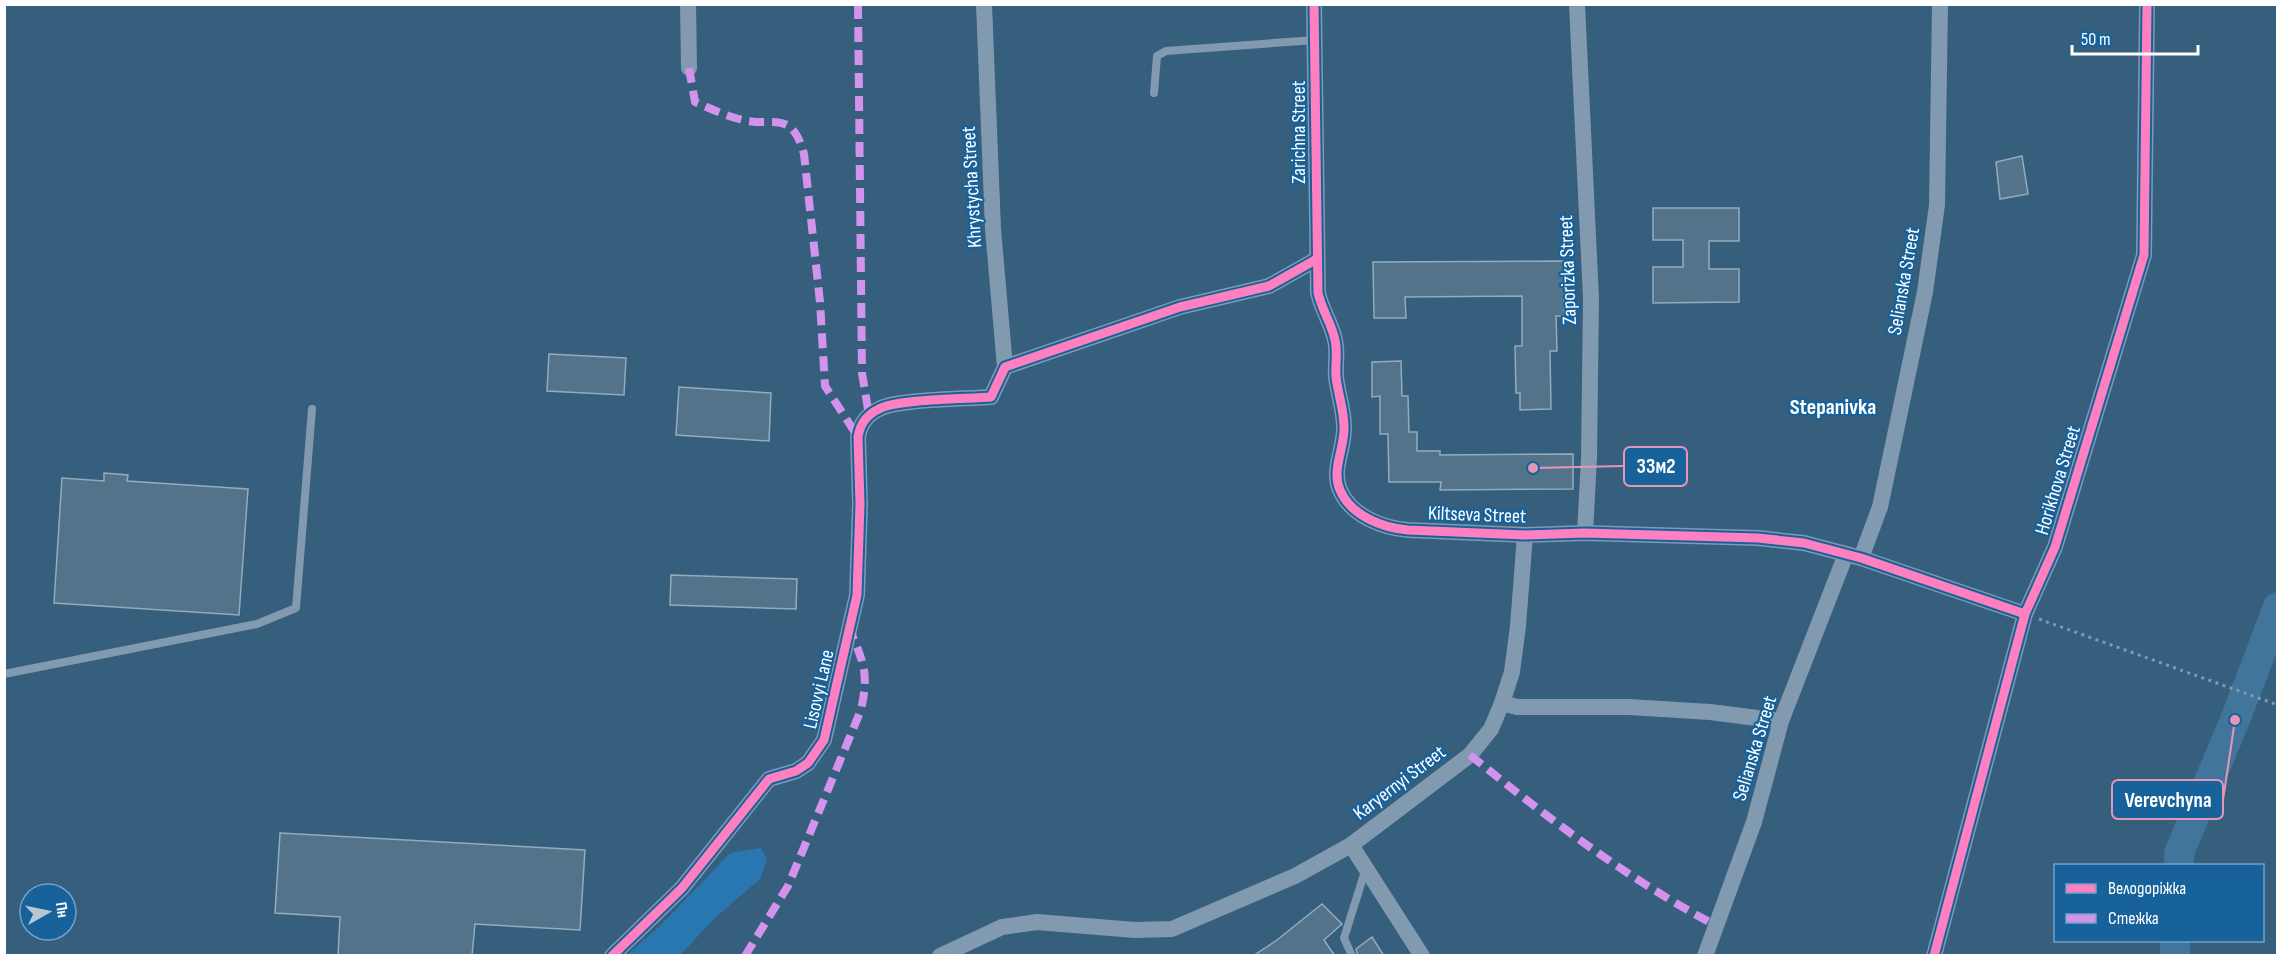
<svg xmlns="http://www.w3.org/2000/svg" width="2282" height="960" font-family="'Sofia Sans Condensed',sans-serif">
<rect width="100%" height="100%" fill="#365e7d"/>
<path fill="#2977b0" d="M761,848L767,859L760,879L716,917L680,955H627L660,926L730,853Z"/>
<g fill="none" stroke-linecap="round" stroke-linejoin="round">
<g stroke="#42759b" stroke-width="30">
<path d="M2179,866V853L2235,720L2278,607"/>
<path d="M2175,956V940"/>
</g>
</g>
<g fill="#53738b" stroke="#95abbc" stroke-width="1.5">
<path d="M2022,156L2028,194L2000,199L1996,162Z"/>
<path d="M1653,208H1739V241H1709V269H1739V302L1653,303V267H1683V240H1653Z"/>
<path d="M1564,261V316H1556L1557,351H1550L1551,409L1520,410V393H1516L1515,346H1522V296L1405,297L1406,318H1374L1373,262Z"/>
<path d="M549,354L626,358L624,395L547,391Z"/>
<path d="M1401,361L1402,396H1408L1409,432H1417V451H1440V455L1573,454V489L1440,490L1441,482H1389L1388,434H1380V396L1372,397V362Z"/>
<path d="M679,387L771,393L769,441L676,435Z"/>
<path d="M104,473L128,475L127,481L248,489L239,615L54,603L62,478L104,481Z"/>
<path d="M671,575L797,579L796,609L670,605Z"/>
<path d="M280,833L585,850L580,930L475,924L472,956H338L340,917L275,913Z"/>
<path d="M1322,904L1342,924L1324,940L1335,956H1253L1277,940Z"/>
<path d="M1372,937L1384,956H1358L1356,949Z"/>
</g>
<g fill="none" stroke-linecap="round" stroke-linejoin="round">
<path stroke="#819aaf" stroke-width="3" stroke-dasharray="3 4.5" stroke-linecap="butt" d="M2039,619L2278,705"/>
<g stroke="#819aaf" stroke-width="8">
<path d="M1154,93L1157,56L1166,51L1315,40"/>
<path d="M4,674L257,624L296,608L312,409"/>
<path d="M1352,956L1344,938L1366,868"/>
</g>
<g stroke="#819aaf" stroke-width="16">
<path d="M688,4L689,68"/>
<path d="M984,4L993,229L1005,367"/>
<path d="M1314,4L1318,293C1322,310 1332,325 1335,340C1338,352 1335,365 1336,377C1338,394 1344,410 1344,427C1345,447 1331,470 1340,490C1351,516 1383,528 1408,530L1525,535L1585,533L1758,538L1804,543L1861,558L2025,614"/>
<path d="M1577,4L1591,299L1589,458L1585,533"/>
<path d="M1861,558L1880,507L1925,292L1937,205L1940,4"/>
<path d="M1502,703L1517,707H1629L1710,712L1781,721"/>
<path d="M1351,845L1422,956"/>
<path d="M612,956L682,888L769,779L796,771L808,763L824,740L857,595L860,504L858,437C860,424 866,415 879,409C897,399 967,399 991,397L1005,367L1180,307L1269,286L1317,259"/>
<path d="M940,956L1002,927L1037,922L1135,930L1172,929L1295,876L1351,845L1470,755L1491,729L1502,703L1512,672L1518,626L1525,535"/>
<path d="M1705,956L1754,822L1781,721L1846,554"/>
<path d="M1934,956L2025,614L2055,547L2144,255L2147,4"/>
</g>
<g stroke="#d193ec" stroke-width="8" stroke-dasharray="15 8" stroke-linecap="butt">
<path d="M858,4L862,373L869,415"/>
<path d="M689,68L695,102C709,108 724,115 739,119C773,129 791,107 804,154L820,302L825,386L858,437"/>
<path d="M1470,755C1548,818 1626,878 1715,925"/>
<path d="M745,956L788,886L861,710C869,673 864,664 850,630"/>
</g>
<defs>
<g id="cycleway">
<path d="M1314,4L1318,293C1322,310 1332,325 1335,340C1338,352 1335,365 1336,377C1338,394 1344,410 1344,427C1345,447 1331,470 1340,490C1351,516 1383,528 1408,530L1525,535L1585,533L1758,538L1804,543L1861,558L2025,614"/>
<path d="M612,956L682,888L769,779L796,771L808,763L824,740L857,595L860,504L858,437C860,424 866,415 879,409C897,399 967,399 991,397L1005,367L1180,307L1269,286L1317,259"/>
<path d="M1934,956L2025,614L2055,547L2144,255L2147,4"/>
</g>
</defs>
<use href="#cycleway" stroke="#18629b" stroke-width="13"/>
<use href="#cycleway" stroke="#ff80c0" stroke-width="9"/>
</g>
<g text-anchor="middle" stroke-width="4.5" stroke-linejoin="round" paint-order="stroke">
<g font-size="20" fill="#fff" stroke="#18629b">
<text transform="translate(1298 132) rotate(-90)" y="7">Zarichna Street</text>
<text transform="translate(971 187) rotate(-93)" y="7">Khrystycha Street</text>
<text transform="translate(1567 270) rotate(-92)" y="7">Zaporizka Street</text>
<text transform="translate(1903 281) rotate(-80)" y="7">Selianska Street</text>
<text transform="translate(2057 480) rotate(-73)" y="7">Horikhova Street</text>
<text transform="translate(1477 514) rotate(2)" y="7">Kiltseva Street</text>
<text transform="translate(818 689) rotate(-77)" y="7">Lisovyi Lane</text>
<text transform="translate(1754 748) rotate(-73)" y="7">Selianska Street</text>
<text transform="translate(1399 782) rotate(-37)" y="7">Karyernyi Street</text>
</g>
<g font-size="22" font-weight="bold" fill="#fff" stroke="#18629b">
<text x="1833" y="414">Stepanivka</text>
</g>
</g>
<path fill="none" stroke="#e497b5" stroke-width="2" d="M1533 468L1624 466M2235 720L2223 800"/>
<g fill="#e497b5" stroke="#18629b" stroke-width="2">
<circle cx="1533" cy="468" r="6"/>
<circle cx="2235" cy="720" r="6"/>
</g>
<g fill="#18629b" stroke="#e497b5" stroke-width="2">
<rect x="1624" y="447" width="63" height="39" rx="6"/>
<rect x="2112" y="780" width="111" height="39" rx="6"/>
</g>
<g font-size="21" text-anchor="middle" font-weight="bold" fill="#fff">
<text x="1656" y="473">33м2</text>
<text x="2168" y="807">Verevchyna</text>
</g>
<rect width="2282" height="960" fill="none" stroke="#ffffff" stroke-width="12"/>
<rect x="2054" y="864" width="210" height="78" fill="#18629b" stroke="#74a1c3" stroke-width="1.5"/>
<rect x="2066" y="884" width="30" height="9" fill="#ff80c0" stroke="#74a1c3" stroke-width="1.5"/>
<text x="2108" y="894" font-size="18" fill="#ffffff">Велодоріжка</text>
<rect x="2066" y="914" width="30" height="9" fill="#d193ec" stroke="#74a1c3" stroke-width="1.5"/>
<text x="2108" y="924" font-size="18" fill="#ffffff">Стежка</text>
<g transform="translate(48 912) rotate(81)"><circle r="28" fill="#18629b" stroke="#74a1c3" stroke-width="1.5"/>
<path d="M0-4.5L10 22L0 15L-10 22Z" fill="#b9c7d2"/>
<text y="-9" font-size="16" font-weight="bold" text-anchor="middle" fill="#ffffff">Пн</text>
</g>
<path d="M2072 45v9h126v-9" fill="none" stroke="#ffffff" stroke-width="3"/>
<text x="2081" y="45" font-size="18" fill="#ffffff" stroke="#18629b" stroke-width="4.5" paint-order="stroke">50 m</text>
</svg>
